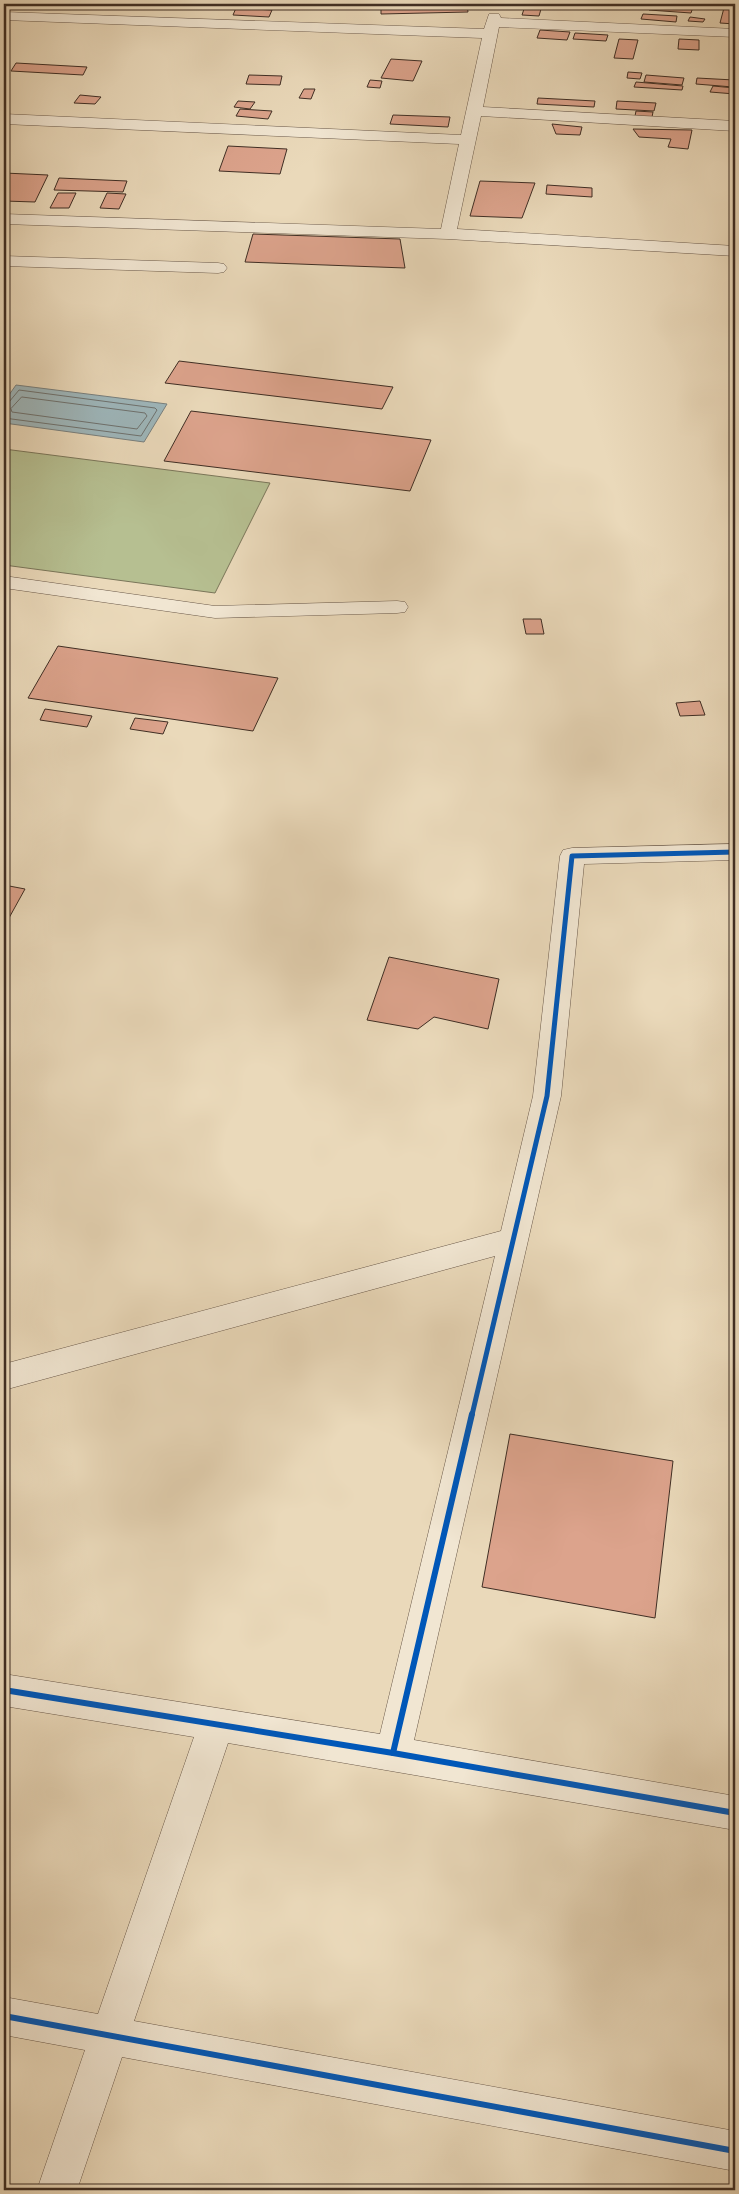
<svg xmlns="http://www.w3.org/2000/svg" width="739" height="2194" font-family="Cardo,serif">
<rect width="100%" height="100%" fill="#ead9ba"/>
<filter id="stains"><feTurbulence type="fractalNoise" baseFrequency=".004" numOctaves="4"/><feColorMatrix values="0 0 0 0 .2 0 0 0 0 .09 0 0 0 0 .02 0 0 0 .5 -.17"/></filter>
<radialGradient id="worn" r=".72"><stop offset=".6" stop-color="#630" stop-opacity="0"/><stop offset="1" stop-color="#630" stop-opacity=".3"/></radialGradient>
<path fill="#b6bf91" stroke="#7a765a" d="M4,449L270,483L215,593L4,565Z"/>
<path fill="#9eb7bc" stroke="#78807f" d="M16,385L167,404L144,442L4,423V402Z"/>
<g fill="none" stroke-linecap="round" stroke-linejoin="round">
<g stroke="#6e7270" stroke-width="1">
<path d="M22,397L145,413L147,416L137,429L12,412L11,409Z"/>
<path d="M4,404L9,402L19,390L155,408L157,410L141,436L4,418"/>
</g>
</g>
<g fill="#dca38c" stroke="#3f2e24">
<path d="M651,4H694L691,13L649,10Z"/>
<path d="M725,4H735V24L720,23Z"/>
<path d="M467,5L468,12L381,14V7Z"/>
<path d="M236,8L272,10L269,17L233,15Z"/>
<path d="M524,9H541L539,16L522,15Z"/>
<path d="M643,14L677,16L676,22L641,19Z"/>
<path d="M690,17L705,19L703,22L688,21Z"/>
<path d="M540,30L570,32L567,40L537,38Z"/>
<path d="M575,33L608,35L606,41L573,39Z"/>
<path d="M619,39L638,40L633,59L614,58Z"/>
<path d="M679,39L699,40V50L678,49Z"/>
<path d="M391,59L422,61L413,81L381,78Z"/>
<path d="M16,63L87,67L83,75L11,71Z"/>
<path d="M628,72L642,73L640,79L627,78Z"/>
<path d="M249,75L282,76L280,85L246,84Z"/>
<path d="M646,75L684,78L682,85L644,82Z"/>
<path d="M697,78L734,80L733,87L696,84Z"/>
<path d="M370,80L382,81L380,88L367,87Z"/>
<path d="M636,82L683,86L682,90L634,87Z"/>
<path d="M713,86L735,88V94L710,92Z"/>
<path d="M304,89H315L311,99L299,98Z"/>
<path d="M80,95L101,97L95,104L74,103Z"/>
<path d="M538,98L595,101L594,107L537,104Z"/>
<path d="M238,101L255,102L250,109L234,107Z"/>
<path d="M617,101L656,103L654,111L616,109Z"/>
<path d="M240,109L272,111L268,119L236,116Z"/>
<path d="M636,111L653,112L652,117L635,116Z"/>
<path d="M393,115L450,117L448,127L390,124Z"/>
<path d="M552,124L582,127L580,135L556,134Z"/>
<path d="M633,129L692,130L688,149L668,147L671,139L639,137Z"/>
<path d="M228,146L287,149L280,174L219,171Z"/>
<path d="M4,173L48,175L35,202L4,201Z"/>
<path d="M59,178L127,181L123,192L54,190Z"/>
<path d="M480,181L535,183L522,218L470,216Z"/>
<path d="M547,185L592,188V197L546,194Z"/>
<path d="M58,193H76L69,208H50Z"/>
<path d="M107,193L126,194L119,209L100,208Z"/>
<path d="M253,234L400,239L405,268L245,262Z"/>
<path d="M179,361L393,387L382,409L165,383Z"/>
<path d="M191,411L431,440L410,491L164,461Z"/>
<path d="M523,619H541L544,634H526Z"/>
<path d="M58,646L278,678L253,731L28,698Z"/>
<path d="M700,701L705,715L680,716L676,703Z"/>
<path d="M45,709L92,716L87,727L40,720Z"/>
<path d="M135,718L168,722L163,734L130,729Z"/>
<path d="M4,885L25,889L4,927Z"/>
<path d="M389,957L499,979L488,1029L434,1017L418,1029L367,1020Z"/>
<path d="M510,1434L673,1461L655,1618L482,1587Z"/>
</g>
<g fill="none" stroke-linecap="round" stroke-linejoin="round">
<defs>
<g id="service">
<path d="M4,256L218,263L224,264L227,268L224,272L218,273L4,266Z"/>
<path d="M4,576L215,606L397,601L405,602L408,607L405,612L397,613L215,618L4,588Z"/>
</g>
<g id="minor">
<path d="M4,12L484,29L489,14H499L501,18L735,29V37L499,27L483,107L735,121V131L481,116L457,229L735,246V256L448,239L4,224V214L441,229L459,144L4,124V114L461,135L482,38L4,20Z"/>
<path d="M735,844V860L584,864L561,1096L414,1740L735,1796V1830L228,1743L134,2021L735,2131V2171L122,2057L77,2190H37L85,2050L4,2035V1997L98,2014L194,1737L4,1706V1674L380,1734L495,1256L4,1390V1364L501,1231L533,1096L560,856L563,850L572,848Z"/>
</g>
</defs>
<use href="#service" stroke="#6a594a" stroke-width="1"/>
<use href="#minor" stroke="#6a594a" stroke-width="1"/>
<use href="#service" fill="#f1e6d2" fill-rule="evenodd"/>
<use href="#minor" fill="#f1e6d2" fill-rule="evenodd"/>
<defs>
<path id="cycleway-far1" d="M472,1415L547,1096L572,856L735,852"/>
<g id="cycleway">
<path d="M4,1690L393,1753L735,1813"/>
<path d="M393,1753L472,1414"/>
<path d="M4,2016L735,2151"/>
</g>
</defs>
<use href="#cycleway-far1" stroke="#f1e6d2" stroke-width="8"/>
<use href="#cycleway" stroke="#f1e6d2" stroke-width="9"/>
<use href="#cycleway-far1" stroke="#0057b8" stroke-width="5"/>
<use href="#cycleway" stroke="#0057b8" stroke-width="6"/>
</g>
<rect width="739" height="2194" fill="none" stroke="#ead9ba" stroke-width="20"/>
<rect x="5" y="5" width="729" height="2184" fill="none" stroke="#3f2e24" stroke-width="2.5"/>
<rect x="10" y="10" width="719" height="2174" fill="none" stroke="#3f2e24"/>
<rect width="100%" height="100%" filter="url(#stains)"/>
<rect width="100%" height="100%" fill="url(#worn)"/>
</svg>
